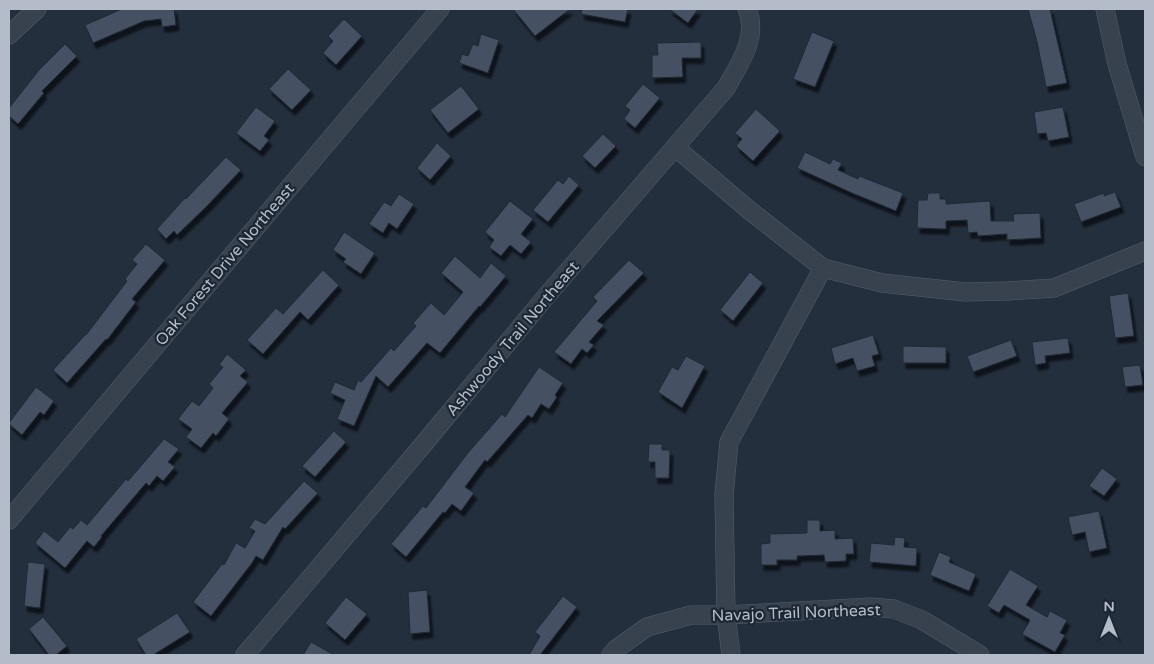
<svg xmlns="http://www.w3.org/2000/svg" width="1154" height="664" font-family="'Varela Round',sans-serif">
<defs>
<filter id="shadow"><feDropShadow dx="3" dy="5.5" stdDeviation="1" flood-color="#0009"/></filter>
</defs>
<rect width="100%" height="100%" fill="#242f3e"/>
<g fill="#455162" stroke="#1f2835" filter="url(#shadow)">
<path d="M122,9H174L176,25L162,27L161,19L144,21L93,43L85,25Z"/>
<path d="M513,9H570L535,36Z"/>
<path d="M582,9H628L625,22L581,14Z"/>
<path d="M669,9H698L688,23Z"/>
<path d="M1028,9H1050L1067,83L1046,87L1037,42Z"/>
<path d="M344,19L362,36L336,65L323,53L333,41L328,36Z"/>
<path d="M812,32L834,41L815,87L793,79Z"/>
<path d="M481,34L499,40L488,73L459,63L462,54L468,56L473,44L478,46Z"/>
<path d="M701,42V58H682L683,77L652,78V55H658L657,43Z"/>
<path d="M65,44L77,56L42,91L44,93L18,124L9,116V108L39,70Z"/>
<path d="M288,69L311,90L292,110L269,89Z"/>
<path d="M643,84L660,98L635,128L624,119L630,110L625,106Z"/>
<path d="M461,86L479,109L448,133L430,110Z"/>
<path d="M256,107L275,121L264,136L269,140L260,151L236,133Z"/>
<path d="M1063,107L1069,137L1048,141L1046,133L1037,134L1034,112Z"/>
<path d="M756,109L780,131L753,161L736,146L742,139L735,133Z"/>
<path d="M603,134L616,146L595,168L582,156Z"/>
<path d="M437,143L451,156L430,180L417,168Z"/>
<path d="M805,152L830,164L833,159L842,163L838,170L858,179L859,176L903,193L896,211L852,193L797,168Z"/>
<path d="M226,157L241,170L207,206L177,235L174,231L166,239L157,229L185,198L186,199Z"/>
<path d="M569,176L579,185L548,222L533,210L558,180L563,184Z"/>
<path d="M1115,192L1121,207L1081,222L1074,204L1104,193V196Z"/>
<path d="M928,193H940V199H946V204L990,201L991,221H1014L1013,214L1040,213L1041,238L1007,240V234L978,236L977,232L968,233L967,220L946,221V229L917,228L918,200H927Z"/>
<path d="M399,194L414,204L397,229L389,223L383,233L369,224L384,202L391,206Z"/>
<path d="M510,201L533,219L521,234L531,242L521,254L510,245L501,256L489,247L494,240L485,232Z"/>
<path d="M344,232L375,253L361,274L343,262L346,259L333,250Z"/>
<path d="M146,244L165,260L132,299L136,302L107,340L106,339L67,383L53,370L85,335H86L127,281L125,279L137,264L132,260Z"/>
<path d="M455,256L480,278L491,263L506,276L480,307L479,306L440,353L427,343L388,387L376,376L354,426L337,419L345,400L330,393L335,382L354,390L358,380L361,382L391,348L394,351L416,326L413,323L431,303L444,315L463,292L441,273Z"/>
<path d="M629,260L644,273L597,321L604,325L589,342L594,345L587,353L582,349L571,364L554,352L597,301L593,297Z"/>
<path d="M323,270L339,285L308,320L300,312L263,354L247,340L276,308L283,314Z"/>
<path d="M750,272L763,283L733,321L720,310Z"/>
<path d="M1128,293L1134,336L1115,338L1109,296Z"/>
<path d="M873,335L879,354L872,356L875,366L857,371L853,358L835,364L831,348Z"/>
<path d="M1068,338L1070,353L1045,356L1046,363L1035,365L1032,342Z"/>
<path d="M1011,340L1017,356L973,372L967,356Z"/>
<path d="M903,346L946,347V363H903Z"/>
<path d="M227,354L246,370L240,376L248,382L222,413L229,419L216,436L213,433L201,448L186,437L192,429L178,419L192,401L199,406L213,388L209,384L223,367L219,365Z"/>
<path d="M686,356L705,366L682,408L658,392L672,367L678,370Z"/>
<path d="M1140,365L1143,385L1125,387L1122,367Z"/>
<path d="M539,367L563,383L555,395L557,397L549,409L541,404L532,418L528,415L487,462L485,460L465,487L474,493L461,511L452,504L445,513L443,512L406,557L391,544L423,506L426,508L467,454L502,414L505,417Z"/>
<path d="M36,387L54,401L44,415L40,412L22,435L9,424V423Z"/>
<path d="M334,431L346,442L315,477L302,466Z"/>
<path d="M164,439L179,449L168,462L175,467L163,481L157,476L149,486L146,483L101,536L102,537L94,547L87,541L65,568L35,543L44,531L58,542L70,527L73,529L81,520L87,525L126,479L128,481Z"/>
<path d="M649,444H662V450H670L669,478H655V462H648Z"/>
<path d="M1102,468L1117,479L1104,496L1089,486Z"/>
<path d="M304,481L318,493L285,529L283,527L263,560L256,556L252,563L211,616L193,602L222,564L224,565L236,543L245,548L255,531L249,528L255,519L265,524Z"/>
<path d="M1099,511L1107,548L1089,552L1085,532L1072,535L1068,517Z"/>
<path d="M807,520H820V531L835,530V539L853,538L854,554H846V561L825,562L824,555L797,556V560H777V565H761V544L770,543V534L807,533Z"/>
<path d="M895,537L905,538L904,547L917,548L916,566L869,562L871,543L894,545Z"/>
<path d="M939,552L951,557L949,562L976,574L969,591L930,575Z"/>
<path d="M28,562L45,564L40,608L24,606Z"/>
<path d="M1010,569L1038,586L1026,605L1047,617L1050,611L1067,620L1060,633L1065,635L1055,652L1022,634L1030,620L1004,605L999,613L987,606Z"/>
<path d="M427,590L430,632L410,634L408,592Z"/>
<path d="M563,596L577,607L540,655H529L540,636L535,632Z"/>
<path d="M346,597L367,614L345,640L325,623Z"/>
<path d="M177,613L190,632L153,655H146L136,639Z"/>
<path d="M43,617L67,646L56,655H49L29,629Z"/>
<path d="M311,642L334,655H303Z"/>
</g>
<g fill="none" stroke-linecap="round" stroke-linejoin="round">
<defs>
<g id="minor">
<path d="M1105,9L1117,64L1145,157"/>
<path d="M9,35L37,9"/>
<path d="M675,147L749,210L823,268L882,283L965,292L1007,291L1054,288L1145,251"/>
<path d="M9,520L440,9"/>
<path d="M245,655L427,440L543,300L726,88C739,65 759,36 747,9"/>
<path d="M611,655L616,649L647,627L691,615H726L871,607L894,609L922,620L980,655"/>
<path d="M731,655L726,615L724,495L729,442L823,268"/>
</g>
</defs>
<use href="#minor" stroke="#565f6c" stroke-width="19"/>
<use href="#minor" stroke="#38414e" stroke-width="18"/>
</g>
<g text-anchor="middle" stroke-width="4.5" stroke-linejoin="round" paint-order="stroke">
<g font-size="16" fill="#b4bcc9" stroke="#1d2633">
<text transform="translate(224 264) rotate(-50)" y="6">Oak Forest Drive Northeast</text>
<text transform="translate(512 338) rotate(-50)" y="6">Ashwoody Trail Northeast</text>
<text transform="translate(796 612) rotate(-2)" y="6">Navajo Trail Northeast</text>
</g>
</g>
<rect width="1154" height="664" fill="none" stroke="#b4bcc9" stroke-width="20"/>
<g transform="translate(1109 619)" stroke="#1d2633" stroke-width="4" paint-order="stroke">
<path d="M0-4L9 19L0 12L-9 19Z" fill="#b4bcc9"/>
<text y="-8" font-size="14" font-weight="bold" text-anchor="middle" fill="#b4bcc9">N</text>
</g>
</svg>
